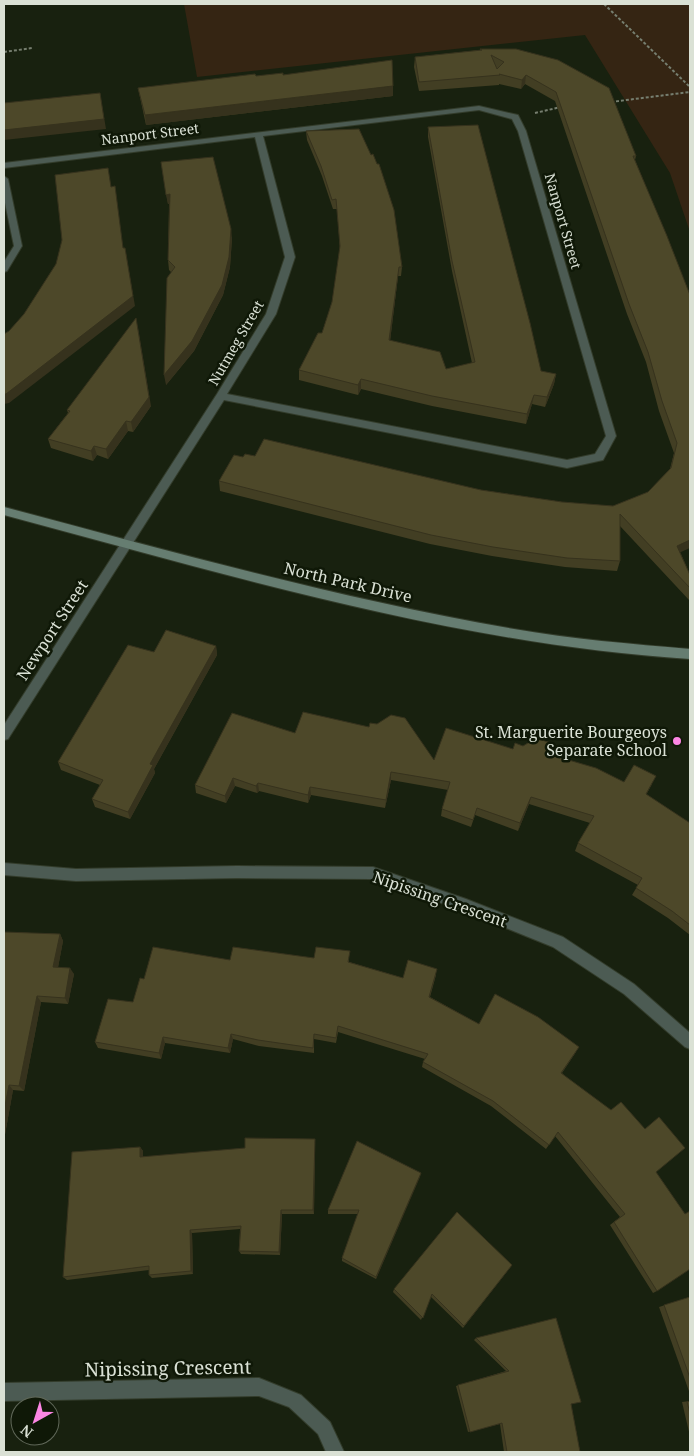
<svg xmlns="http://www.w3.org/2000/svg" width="694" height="1456" font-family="'Noto Serif',serif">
<rect width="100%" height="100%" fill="#18210f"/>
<path fill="#352513" d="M184,4H690V232L670,173L585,35L197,77Z"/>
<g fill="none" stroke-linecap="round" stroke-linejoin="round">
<defs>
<g id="street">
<path d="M479,106L518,115L526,131L616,436L603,460L567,468L224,400L8,739L4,740V725L217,394L266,314L285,257L255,137L4,168V163ZM479,110L512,119L518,131L606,436L595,454L567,460L227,394L276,314L295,257L263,136Z"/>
<path d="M4,176L8,179L22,246L7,271L4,272V262L14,246L4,198Z"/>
<path d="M4,863L76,869L237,866L373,867L466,899L563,937L634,984L690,1033V1049L685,1047L624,994L553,947L464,911L373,879L237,878L76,881L4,875Z"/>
<path d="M259,1378L301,1395L330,1422L344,1452H326L318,1434L289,1407L259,1396L4,1401V1383Z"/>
</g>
<path id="secondary" d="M4,507C173,552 341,599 514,629C572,639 631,644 690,649V659C456,644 229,575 4,515Z"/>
</defs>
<use href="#street" stroke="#333c2b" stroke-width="2"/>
<use href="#secondary" stroke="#333c2b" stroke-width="2"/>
<g stroke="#767e6f" stroke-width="2" stroke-dasharray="3 2" stroke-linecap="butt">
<path d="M604,4L690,87"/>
<path d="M4,52L32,48"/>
<path d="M611,102L690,92"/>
<path d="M535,113L561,107"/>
</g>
<use href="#street" fill="#4c5b53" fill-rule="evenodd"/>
<use href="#secondary" fill="#667d71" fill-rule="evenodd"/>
</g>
<g fill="#423e23">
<path d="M480,49H516L636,156L635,160L690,295L680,552L690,575V599L689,600L620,526V561L617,571L565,567L492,556L430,544L220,491L219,481L243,457L255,456L562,502L613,506L648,492L670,469L674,453L659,411L646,362L627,314L555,101L525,84L521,89L499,84V85L419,91L414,67L415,57L480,50Z"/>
<path d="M283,75L393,96L146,125L138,88L256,76Z"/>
<path d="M428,127L541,371L556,374L554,384L545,407L532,404L526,424L432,406L361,389L358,395L299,380V370L322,333L332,302L340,250L337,209H333L322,176L307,140L306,131L402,267L401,276H398L390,341L446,369L472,363L452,271L428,137Z"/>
<path d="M161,162L232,238L230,267L223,295L194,351L166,385L171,272L169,270L168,260L169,204H168Z"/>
<path d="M151,406L133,432L128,431L108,459L97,455L93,461L51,448L48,439L68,413L67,410Z"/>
<path d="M216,646L217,655L154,769L155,773L130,819L95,807L92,799L100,785L61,770L58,762L154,652Z"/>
<path d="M295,733L434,760L513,749L555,756L624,782L652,784L646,795L690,823V935L668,918L632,895L638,885L575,851L578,843L590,823L529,804L518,831L475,815L471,827L441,816L442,809L448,790L391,780L385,808L311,795L308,803L259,791L257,793L235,786L226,803L196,793L195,785Z"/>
<path d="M4,932L60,934L63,941L58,967L74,974L68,1004L41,1002L24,1091L13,1090L4,1140Z"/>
<path d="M314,958H349V962L403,978L436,975L430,997L479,1024L576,1052L562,1073L656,1172L657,1291L653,1293L610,1225L620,1217L555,1136L546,1149L491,1106L422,1067L423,1062L425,1059L338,1032L336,1043L314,1039V1053L259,1046L233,1039L230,1053L165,1043L161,1059L98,1048L95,1042L133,1002L144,979L230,960Z"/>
<path d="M315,1143L314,1214H282L280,1255L241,1254L239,1251L240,1229L192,1233L193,1274L152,1278L149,1275V1270L67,1280L63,1277L140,1147L143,1151V1157Z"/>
<path d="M421,1173L376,1279L342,1261V1258L358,1214H328V1210Z"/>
<path d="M512,1265L463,1328L431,1297L421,1320L393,1292L394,1289Z"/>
<path d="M690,1297V1394L659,1307Z"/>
<path d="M476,1338L571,1404L580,1452H504L500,1424L468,1432L456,1386L506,1371L474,1340Z"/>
<path d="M690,1401V1436L682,1402Z"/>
</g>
<g fill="#36321d">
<path d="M526,75L525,84L521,89L522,80Z"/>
<path d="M393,86V96L146,125L145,115Z"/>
<path d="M100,93L106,129L4,140V130Z"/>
<path d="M170,194L171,204H168L166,195Z"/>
<path d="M231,229L232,238L230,267L223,295L194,351L166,385L164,375Z"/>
<path d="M125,248L135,306L9,403L4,404V394Z"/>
<path d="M399,267L398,276L389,350V340Z"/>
<path d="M138,328L151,406L133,432L131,422Z"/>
<path d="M556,374L554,384L545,407L547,397Z"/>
<path d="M361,379V389L358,395V385Z"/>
<path d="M534,395L532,404L526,424L527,414Z"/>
<path d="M126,421L128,431L108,459L106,449Z"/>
<path d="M94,446L97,455L93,461L91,451Z"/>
<path d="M690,540V548L674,555L677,546Z"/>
<path d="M216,646L217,655L154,769L155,773L130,819L128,812L150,764Z"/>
<path d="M391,772V780L385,808L386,800Z"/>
<path d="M233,778L235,786L226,803L225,796Z"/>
<path d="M258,783L259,791L257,793L256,786Z"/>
<path d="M310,787L311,795L308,803V795Z"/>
<path d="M531,797L529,804L518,831L520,823Z"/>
<path d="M60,934L63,941L57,973L53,967Z"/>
<path d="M70,968L74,974L68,1004L65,998Z"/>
<path d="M37,996L41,1002L24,1091L19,1086Z"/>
<path d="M231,1034L233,1039L230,1053L228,1048Z"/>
<path d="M163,1037L165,1043L161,1059L159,1053Z"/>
<path d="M9,1085L13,1090L4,1140V1111Z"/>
<path d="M315,1139V1143L314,1214L313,1210Z"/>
<path d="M140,1147L143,1151V1161L140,1157Z"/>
<path d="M421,1173L420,1177L376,1279V1277Z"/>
<path d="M281,1210L282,1214L280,1255L279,1252Z"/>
<path d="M190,1230L192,1233L193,1274L191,1271Z"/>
</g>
<g fill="#4d4829" stroke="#36321d" fill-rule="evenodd">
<path d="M480,49H516L558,60L609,88L636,156H633L667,236L690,295V540L677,546L690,575V588L620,514V561L567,558L493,547L431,535L219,481L234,455L243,457L245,454L255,456L264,439L481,490L562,502L613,506L648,492L671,468L677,443L662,401L648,352L629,304L556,92L526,75L522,80L499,74L500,75L419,82L415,57L482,50ZM491,55L504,62L497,69Z"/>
<path d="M392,60L393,86L145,115L138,88L255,74L256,76L283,73V75Z"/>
<path d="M100,93L104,119L4,130V103Z"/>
<path d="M478,125L530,323L541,371L556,374L547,397L534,395L527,414L432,396L361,379L358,385L299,370L318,333H322L332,302L340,246L336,199L332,200L321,166L306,131L359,129L371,155L373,154L377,164H379L394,210L402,267H399L389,340L440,352L446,369L475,362L452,261L428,127Z"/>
<path d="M213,157L231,229L229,257L222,285L192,341L164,375L167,278L175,267L168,260L170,194L166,195L161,162Z"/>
<path d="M108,168L111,187L115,186L123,248H125L133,296L6,394H4V334L9,331L24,314L56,264L62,240L55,175Z"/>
<path d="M136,318L149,397L131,422L126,421L106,449L94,446L91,451L48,439L70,411L67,410Z"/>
<path d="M166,630L216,646L150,764L153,765L128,812L92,799L103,780L58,762L128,645L154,652Z"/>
<path d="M303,712L369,727L370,723L377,724L391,715L405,718L434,760L446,728L513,749L515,743L523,746L536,738L551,743L555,756L596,768L624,782L634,765L656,776L646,794L690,823V925L672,911L636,888L642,878L578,843L594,816L531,797L520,823L477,808L473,820L442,809L450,782L391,772L386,800L310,787L308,795L258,783L256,786L233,778L225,796L195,785L232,713L295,733Z"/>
<path d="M4,932L60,934L53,967L70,968L65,998L37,996L19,1086L9,1085L4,1111Z"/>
<path d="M153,947L230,960L233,947L314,958L316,947L350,951L348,962L403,978L408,960L437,969L429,997L479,1024L495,994L538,1017L579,1047L561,1073L611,1110L621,1102L645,1129L659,1117L685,1148L656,1172L685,1214L690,1211V1269L657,1291L614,1222L625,1214L558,1132L549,1145L493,1101L423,1062L428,1054L338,1026L336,1038L314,1034L313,1048L258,1040L231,1034L228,1048L163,1037L159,1053L95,1042L108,999L133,1002L140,978L144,979Z"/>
<path d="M245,1138L315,1139L313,1210H281L279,1252L239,1251L241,1226L190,1230L191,1271L149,1275V1266L63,1277L72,1152L140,1147V1157L245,1148Z"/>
<path d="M357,1141L421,1173L376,1277L342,1258L359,1210H328Z"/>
<path d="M457,1212L512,1265L464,1326L432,1294L423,1318L394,1289Z"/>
<path d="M690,1297V1378L664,1305Z"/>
<path d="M556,1318L581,1402L571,1404L580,1452H507L502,1423L470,1432L458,1385L509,1371L476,1338Z"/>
<path d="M690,1401V1413L687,1402Z"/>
</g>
<circle fill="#fc86e4" stroke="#0f1807" stroke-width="2" cx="677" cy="741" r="5"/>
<g text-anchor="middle" stroke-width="5" stroke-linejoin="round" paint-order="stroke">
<g font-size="14" fill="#dae1d5" stroke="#0f1807">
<text transform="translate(150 134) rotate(-7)" y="5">Nanport Street</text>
<text transform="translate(563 221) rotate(74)" y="5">Nanport Street</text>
<text transform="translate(236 343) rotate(-60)" y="5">Nutmeg Street</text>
</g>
<g font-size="16" fill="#dae1d5" stroke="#0f1807">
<text transform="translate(348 582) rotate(13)" y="6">North Park Drive</text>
<text transform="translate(52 630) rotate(-57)" y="6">Newport Street</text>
<text transform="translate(440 899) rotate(19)" y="6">Nipissing Crescent</text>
</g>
<g font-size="16" fill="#dae1d5" stroke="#0f1807" text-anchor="end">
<text x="667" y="738">St. Marguerite Bourgeoys<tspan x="667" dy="18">Separate School</tspan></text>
</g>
<g font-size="19" fill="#dae1d5" stroke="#0f1807">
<text transform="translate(168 1368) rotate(-1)" y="7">Nipissing Crescent</text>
</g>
</g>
<rect width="694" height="1456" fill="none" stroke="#dae1d5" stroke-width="10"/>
<g transform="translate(35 1421) rotate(219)"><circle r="24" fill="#0f1807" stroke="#606859"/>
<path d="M0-4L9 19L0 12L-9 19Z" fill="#fc86e4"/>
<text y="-8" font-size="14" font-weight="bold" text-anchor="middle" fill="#dae1d5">N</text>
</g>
</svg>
